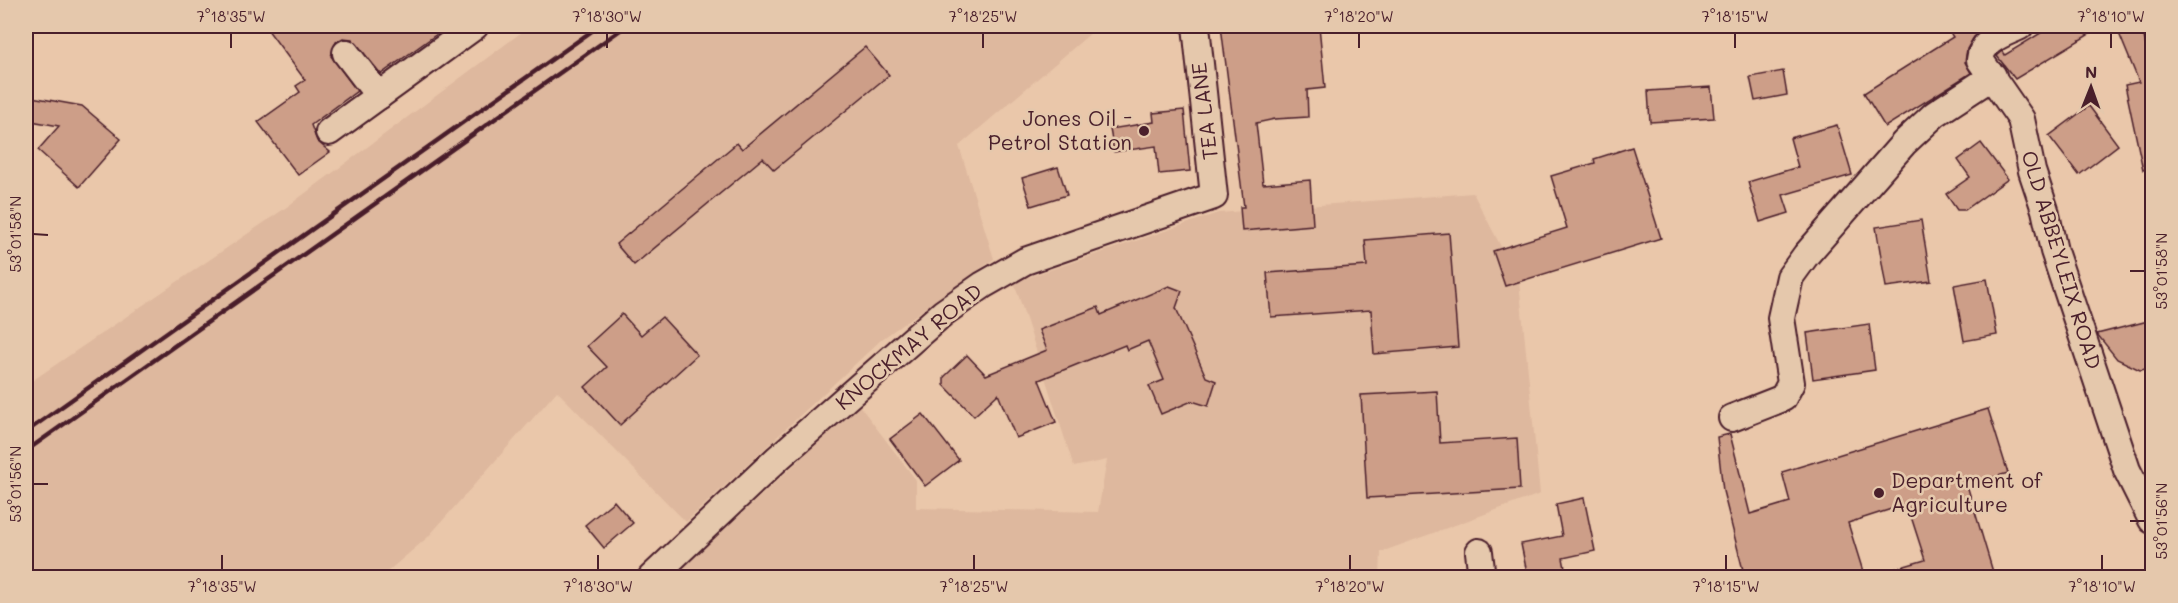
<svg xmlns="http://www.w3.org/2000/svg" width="2178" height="603" font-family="Mali,sans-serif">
<rect width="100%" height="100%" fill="#eac7aa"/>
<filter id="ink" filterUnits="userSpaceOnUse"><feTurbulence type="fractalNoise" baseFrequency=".0167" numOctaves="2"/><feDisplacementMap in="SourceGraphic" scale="12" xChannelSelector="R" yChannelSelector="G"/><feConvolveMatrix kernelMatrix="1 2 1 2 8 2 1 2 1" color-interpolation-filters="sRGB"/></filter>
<g filter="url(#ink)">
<g fill="#deb89e">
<path d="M530,26H1099L959,146L994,259L882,339L686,522L557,391L428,537L381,577L26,578V385L284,209Z"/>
<path d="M1473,193L1519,281L1540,494L1381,552L1380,577L672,578L859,405L916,480V508L1098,512L1107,460L1074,467L1014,282L1218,213Z"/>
</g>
<g fill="#cd9e88" stroke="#4a1f2b" stroke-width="1.5">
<path d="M265,26H448L381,74L352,39L343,38L336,42L331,56L357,91L311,125L317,141L330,152L298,175L258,122L300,92L296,86L305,80Z"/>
<path d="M1221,26H1319L1325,88L1307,90L1308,117L1275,119L1256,123L1263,184L1310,180L1313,225L1242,231L1240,207H1244Z"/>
<path d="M1946,26H1987L1974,37L1967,49L1965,62L1971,73L1885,127L1864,93L1953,37Z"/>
<path d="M2052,26H2103L2015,79L1997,56L2003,51L2005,55Z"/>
<path d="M2116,26H2142L2152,79V169L2143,170L2125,85L2139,82Z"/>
<path d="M865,47L889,75L774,170L763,158L634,265L616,244L737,143L742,149Z"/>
<path d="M1783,71L1787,95L1755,101L1750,77Z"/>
<path d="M1711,87L1714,118L1650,122L1648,91Z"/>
<path d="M26,96L82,106L121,139L79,187L38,150L59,126L26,120Z"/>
<path d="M2089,106L2118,145L2079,175L2049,136Z"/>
<path d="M1184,110L1190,171L1159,174L1156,146L1114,152L1110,129L1154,122L1153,113Z"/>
<path d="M1837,125L1852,175L1783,195L1789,213L1760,222L1748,182L1798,167L1790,138Z"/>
<path d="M1981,143L2008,179L1965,210H1957L1946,194L1970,177L1958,160Z"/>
<path d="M1632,147L1661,238L1505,286L1493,251L1567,228L1551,176L1595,163L1594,159Z"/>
<path d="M1058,167L1067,195L1031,206L1022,178Z"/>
<path d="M1921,220L1931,281L1886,287L1876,227Z"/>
<path d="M1449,233L1458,347L1374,354L1371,310L1271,317L1267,273L1367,266L1365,240Z"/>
<path d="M1987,279L1997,335L1964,341L1954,285Z"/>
<path d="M1169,286L1182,291L1176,308L1206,377L1216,381L1208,406L1192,401L1161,414L1149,386L1164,380L1148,341L1127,350L1125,345L1039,380L1056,422L1016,438L998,394L974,416L944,385V377L967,355L986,375L1047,350L1039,330L1098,307L1101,315Z"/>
<path d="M622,314L641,335L662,317L697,355L620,425L585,387L607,367L587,346Z"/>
<path d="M2152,320V368L2140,370L2117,359L2097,334Z"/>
<path d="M1869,324L1875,370L1813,379L1807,333Z"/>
<path d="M1437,391L1440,443L1517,438L1520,489L1367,498L1361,395Z"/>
<path d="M1988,409L2008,473L1967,485L1993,572L1977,578H1885L1884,572L1925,560L1907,504L1848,523L1865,578H1745L1723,491L1717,437L1730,434L1750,514L1790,502L1782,472Z"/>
<path d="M923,414L959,460L925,486L890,439Z"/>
<path d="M1584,498L1595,551L1563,558L1567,578H1528L1521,544L1562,536L1556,504Z"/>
<path d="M614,501L633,523L604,548L585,525Z"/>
</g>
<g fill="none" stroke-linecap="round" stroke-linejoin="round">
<defs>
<g id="minor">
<path d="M2020,26C2004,34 1982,39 1980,60L2021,119L2032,171L2045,210L2054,251L2127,470L2152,520"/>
<path d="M346,53L379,96"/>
<path d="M329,132L475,26"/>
<path d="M1732,418L1783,398L1791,383L1781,318L1790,277L1806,255L1904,143L1935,114L1993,76"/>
<path d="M1479,552L1482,578"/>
<path d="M651,578L778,458L943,313L983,285L1025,261L1214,196L1196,26"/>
</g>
</defs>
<use href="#minor" stroke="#4a1f2b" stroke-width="30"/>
<use href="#minor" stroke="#e5c8ac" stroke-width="26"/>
<g stroke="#4a1f2b" stroke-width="4.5">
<path d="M26,432L599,26"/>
<path d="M26,451L626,26"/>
</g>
</g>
</g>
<path fill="none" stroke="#4a1f2b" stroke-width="2" d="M231,48V33M607,48V33M983,48V33M1359,48V33M1735,48V33M2111,48V33M33,234L48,235M2130,271H2145M33,484H48M2130,521H2145M222,570V555M598,570V555M974,570V555M1350,570V555M1726,570V555M2102,570V555"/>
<g fill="#4a1f2b" stroke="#e5c8ac" stroke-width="2">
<circle cx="1144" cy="131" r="6"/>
<circle cx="1879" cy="493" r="6"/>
</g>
<g text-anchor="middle" stroke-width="5" stroke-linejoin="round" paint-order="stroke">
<g font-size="21" fill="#4a1f2b" stroke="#e5c8ac">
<text transform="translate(1205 111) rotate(-97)" y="7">TEA LANE</text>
<text transform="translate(2061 260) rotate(73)" y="7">OLD ABBEYLEIX ROAD</text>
<text transform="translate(909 347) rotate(-40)" y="7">KNOCKMAY ROAD</text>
</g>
<g font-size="21" fill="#4a1f2b" stroke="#e5c8ac" text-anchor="end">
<text x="1132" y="126">Jones Oil -<tspan x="1132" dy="24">Petrol Station</tspan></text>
<text x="1891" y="488" text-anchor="start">Department of<tspan x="1891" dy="24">Agriculture</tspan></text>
</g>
</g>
<rect width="2178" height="603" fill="none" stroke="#e5c8ac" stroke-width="66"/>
<g transform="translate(2091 87) rotate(1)" stroke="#e5c8ac" stroke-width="4.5" paint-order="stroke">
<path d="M0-4.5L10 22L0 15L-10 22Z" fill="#4a1f2b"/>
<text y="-9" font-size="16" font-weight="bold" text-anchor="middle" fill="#4a1f2b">N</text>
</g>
<rect x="33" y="33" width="2112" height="537" fill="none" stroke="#4a1f2b" stroke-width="2"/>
<g font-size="15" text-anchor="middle" fill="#4a1f2b">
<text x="231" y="22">7°18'35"W</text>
<text x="607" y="22">7°18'30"W</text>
<text x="983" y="22">7°18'25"W</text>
<text x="1359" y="22">7°18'20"W</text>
<text x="1735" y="22">7°18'15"W</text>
<text x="2111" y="22">7°18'10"W</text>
<text transform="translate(16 234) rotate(-90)" y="5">53°01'58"N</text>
<text transform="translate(2162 271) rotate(-90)" y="5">53°01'58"N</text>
<text transform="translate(16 484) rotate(-90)" y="5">53°01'56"N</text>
<text transform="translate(2162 521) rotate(-90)" y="5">53°01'56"N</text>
<text x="222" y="592">7°18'35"W</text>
<text x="598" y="592">7°18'30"W</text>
<text x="974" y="592">7°18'25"W</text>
<text x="1350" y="592">7°18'20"W</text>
<text x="1726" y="592">7°18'15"W</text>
<text x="2102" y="592">7°18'10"W</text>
</g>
</svg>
